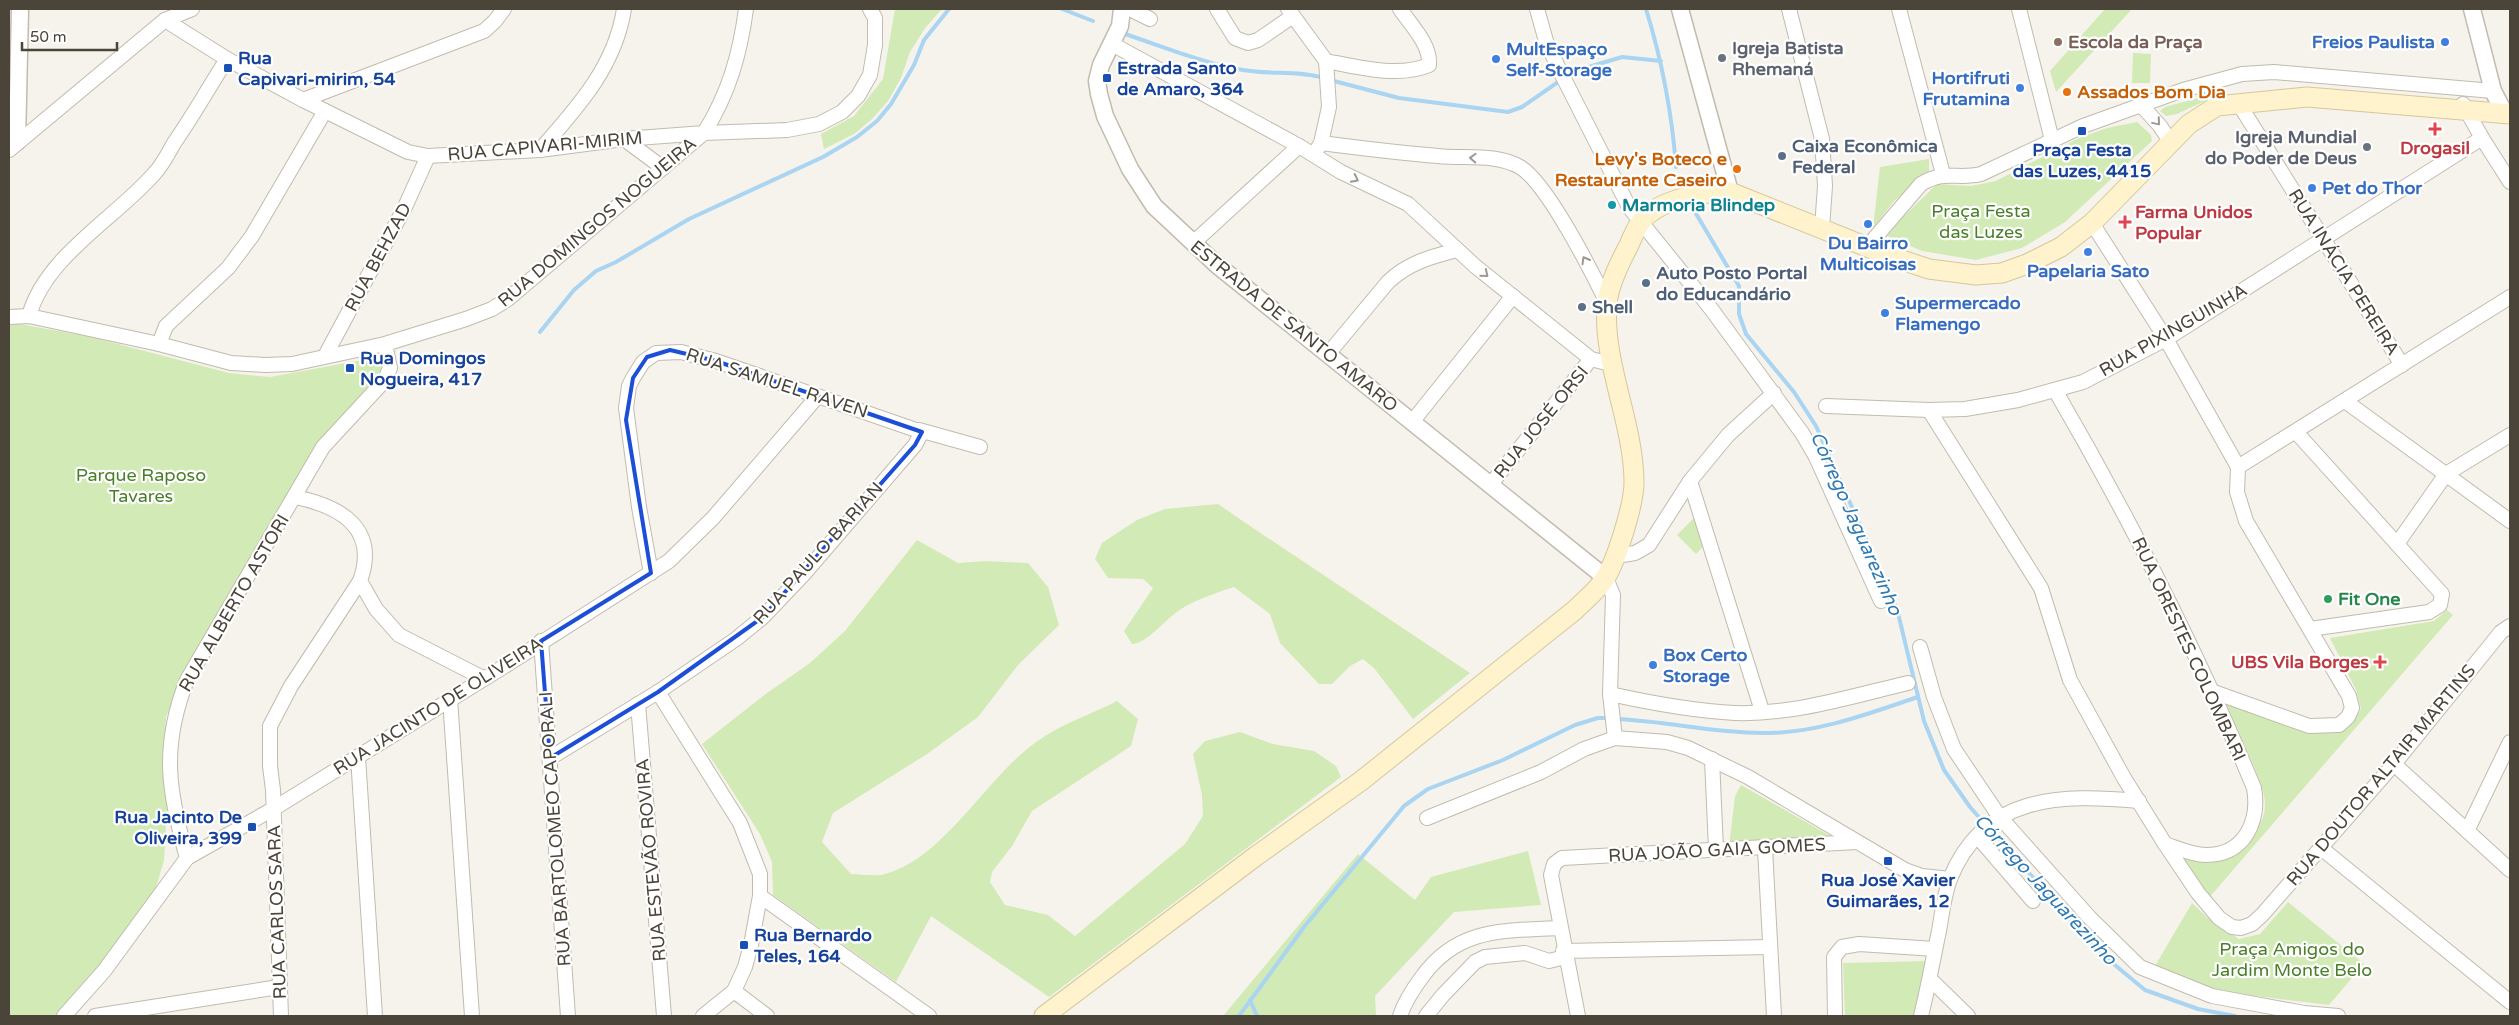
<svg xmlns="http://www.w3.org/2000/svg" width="2519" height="1025" font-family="'Varela Round',sans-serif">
<rect width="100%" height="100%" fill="#f6f3ec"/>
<g fill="#d2eab5">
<path d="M895,9H942L925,28L910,52L901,78L888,101L872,119L854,134L824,149L821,134L854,116L883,79Z"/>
<path d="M2105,9H2132L2056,92L2050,71Z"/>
<path d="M2133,53L2151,54L2150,83H2132Z"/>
<path d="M2205,96L2207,100L2177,114L2166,116L2160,111L2165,107Z"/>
<path d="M2137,122L2151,135L2152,141L2065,222L2022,248L1976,260L1922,251L1887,236L1902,218L1937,184L1971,186L1996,181L2079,138L2107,128Z"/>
<path d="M1929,159V173L1894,201L1873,228L1880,167Z"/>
<path d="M9,322L91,337L229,373L270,377L357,361L391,358L318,447L185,669L166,717L164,757L167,806L164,860L154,895L123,937L56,1016H9Z"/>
<path d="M1218,504L1247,524L1470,673L1413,719L1374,668L1363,659L1350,666L1332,684H1319L1280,643L1270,614L1234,587C1218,592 1201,598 1186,606C1168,615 1149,643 1132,644L1124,631L1153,588L1143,579L1108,578L1095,559L1102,543L1137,520L1165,509Z"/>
<path d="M1697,515L1706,544L1696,554L1677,535Z"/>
<path d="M917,540L958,563L986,561L1028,563L1048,587L1059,625L1018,665L978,717L927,754L833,813L822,842L851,874C861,874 875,877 885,874C948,857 988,771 1045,736C1067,722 1094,713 1117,701L1138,719L1131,746L1032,811L1012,846L992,872L990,882L1005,905L1048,915L1075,936L1185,844L1203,816L1202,795L1193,754L1205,741L1240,732L1273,744L1314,751L1336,766L1341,777L1049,997L931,916L896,982L773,895L772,862L760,834L702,744L767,693L810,663L845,631Z"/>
<path d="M2447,610L2453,615L2208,899L2176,854C2195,864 2210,866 2230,857C2239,854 2244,848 2250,840C2258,831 2265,817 2265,805C2266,784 2234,724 2224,702C2244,708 2324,738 2340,731C2351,727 2355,719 2361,709L2356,690L2330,638L2434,621Z"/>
<path d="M1741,785L1834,838L1729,847L1735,796Z"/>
<path d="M1528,851L1541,905L1454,912L1375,996L1376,1016H1223L1358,854L1415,900L1431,877Z"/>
<path d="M2288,902L2364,964L2329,1005L2223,992L2155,966L2192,903L2209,919L2239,939L2260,934Z"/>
<path d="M1928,961L1916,1016H1845L1843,963Z"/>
</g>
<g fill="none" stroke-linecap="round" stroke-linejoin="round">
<g stroke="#a9d4f2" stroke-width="4">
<path d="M1062,9L1093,21"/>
<path d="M1646,9C1662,61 1672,113 1676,167"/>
<path d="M1125,34C1164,47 1203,63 1243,70C1271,75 1297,70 1324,78"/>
<path d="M1567,76L1579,70L1622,57L1661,61"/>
<path d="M1330,80L1399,98L1508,112L1522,107L1561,80"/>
<path d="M1695,212L1739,286V314L1746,334L1794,392L1816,426L1897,609L1924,721L1944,770L1970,807L1985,824"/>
<path d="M540,332L574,290L596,271L616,262L689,219L823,157L857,137L877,121L891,104L914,65L924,40L949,9"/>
<path d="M1616,719C1667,721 1719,734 1769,733C1821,732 1870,713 1918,697"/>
<path d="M1990,829L2098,951L2145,990L2198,1009L2235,1016"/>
<path d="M1250,1000L1257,1016"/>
<path d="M1239,1016L1304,927L1404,806L1428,789L1503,760L1575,725L1598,718H1609"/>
</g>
<defs>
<g id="minor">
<path d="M1130,9L1150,19"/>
<path d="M1217,9L1235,38L1248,43L1258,40L1293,16"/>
<path d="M1288,9L1326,61L1329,107L1321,143L1316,151"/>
<path d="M1537,9L1546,41L1559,69L1629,207L1712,310L1802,433L1816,457L1881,601"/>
<path d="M1789,9L1822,139L1825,186L1822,228"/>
<path d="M1899,9L1943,174"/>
<path d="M2019,9L2052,140"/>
<path d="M165,20L227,59L303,100L408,152L428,156L540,150L624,139L704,133L787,130L819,124L842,112L858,96L870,75L875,45V18L870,9"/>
<path d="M1112,44L1299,146L1341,172L1408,204L1475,266L1591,359L1614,365"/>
<path d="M1326,61C1357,67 1399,78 1429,65C1431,45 1411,25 1400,9"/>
<path d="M2209,83L2217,106"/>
<path d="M303,100L484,31L495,21L504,9"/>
<path d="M2239,104L2402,365"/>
<path d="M2463,104L2482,138L2510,182"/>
<path d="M2142,106L2160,126L2170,141"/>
<path d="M624,139L663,168"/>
<path d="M1321,143C1360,148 1399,153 1438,156C1464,159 1496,153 1520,167C1547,183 1592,272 1607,303"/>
<path d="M9,150L165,20L192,9"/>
<path d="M540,150C577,108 615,67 624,9"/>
<path d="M2092,223L2166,339L2238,467"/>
<path d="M1193,243L1299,146"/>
<path d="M1867,247L1921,184C1946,169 1956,180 1981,174L2083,126L2183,90L2242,74L2274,72L2493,91"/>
<path d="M29,316C45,257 114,219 153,175C162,166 168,154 174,143C193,116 209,87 227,59"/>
<path d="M9,317L29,316L159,344L231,363L265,365L292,364L385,344L466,319L492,309L508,299L704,133C729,93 740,54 746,9"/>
<path d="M159,344L166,326L228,268L252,236L325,111"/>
<path d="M1328,354L1388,282C1408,263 1430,257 1457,250"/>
<path d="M325,356L405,207L428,156"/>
<path d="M2055,390C2130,519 2197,651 2254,788C2260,822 2244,855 2206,855C2192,855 2177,848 2165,844"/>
<path d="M2345,401L2510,521"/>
<path d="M1826,406L1929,410L1965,409L2018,400L2083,382L2166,339L2482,138"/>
<path d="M1929,410L2041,588L2070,680L2124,778L2165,844L2198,893L2219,918L2232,927L2241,928L2252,924L2262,915L2394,764L2501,632L2510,626"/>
<path d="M1412,422L1513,296"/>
<path d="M919,430L980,447"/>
<path d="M2296,432L2442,594L2440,605L2429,612L2310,629"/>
<path d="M2238,467L2510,297"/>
<path d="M1690,481L1762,711"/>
<path d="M1491,484L1591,359"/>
<path d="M295,497C340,506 379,528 360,581L376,609L399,635L483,678"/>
<path d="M2397,544L2446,474L2510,435"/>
<path d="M1616,556L1635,553L1649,545L1690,481L1728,435L1774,393"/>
<path d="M1606,578L1613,595L1610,694L1615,738"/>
<path d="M541,641L568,1016"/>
<path d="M1920,647L1934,697L1954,749L1999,816L2090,918L2140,967L2212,996L2304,1013L2338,1016"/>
<path d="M658,692L740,823L760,874V896L751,945L745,967L734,991L703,1016"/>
<path d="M2214,692L2309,726L2339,725L2348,717L2352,708L2349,696L2246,521L2237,492L2238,467"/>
<path d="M1610,694C1651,703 1693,711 1735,713C1793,715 1852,696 1908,683"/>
<path d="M450,699L472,1016"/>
<path d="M638,704L664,1016"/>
<path d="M358,757L375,1016"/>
<path d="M550,758L658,692L736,639L763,617L803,575L915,445L922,432L716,361L681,352L656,353L643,362L633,378L629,386L626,408L639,507L651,573"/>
<path d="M1712,759L1716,849"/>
<path d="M2394,764L2510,870"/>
<path d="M1427,818L1541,772L1584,749L1615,738L1667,742L1688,748L1748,777L1905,870L1922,876L1950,879"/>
<path d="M2467,831L2510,742"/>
<path d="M1977,836L2033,901"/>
<path d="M2321,848L2510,1002"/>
<path d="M1765,849L1774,1016"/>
<path d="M187,858C168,791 161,746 187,680L323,447L385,380L390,368L385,344"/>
<path d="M760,896L929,1016"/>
<path d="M1563,951L1770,947"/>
<path d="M1930,979L1968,1016"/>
<path d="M734,991L767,1016"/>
<path d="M64,1016L104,971L187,858L273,809L500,669L669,561L713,518L817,397"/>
<path d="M95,1016L279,987"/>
<path d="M281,1016L273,790L270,766V726L291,686L360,581"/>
<path d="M1400,1016C1405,1001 1413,989 1422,977C1458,927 1504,931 1560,928"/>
<path d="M1426,1016L1443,995L1475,962L1485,957L1525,953L1549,961L1565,957"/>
<path d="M1578,1016L1551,875L1554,864L1562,858L1857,842"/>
<path d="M1835,1016L1834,957L1842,947L1859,944L1935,949"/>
<path d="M1921,1016C1928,988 1933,959 1939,931C1942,914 1944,895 1950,879C1984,794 2061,794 2139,801"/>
</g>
<g id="tertiary">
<path d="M1122,9L1120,26L1101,65L1097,81L1099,94L1105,116L1130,169L1154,206L1217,265L1606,578"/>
<path d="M1680,9L1730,192"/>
<path d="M2472,9L2493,91L2505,114"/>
<path d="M17,142L20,9"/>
</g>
<path id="secondary" d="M1044,1016L1256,856L1361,781L1575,610C1585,600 1599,589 1606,577C1617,558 1634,504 1634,483C1634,423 1602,362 1607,304C1609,284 1619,264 1628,247C1632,239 1635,230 1640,223C1657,199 1703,192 1730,192L1887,255L1929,269L1976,275L2002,273L2027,264L2061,247L2092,223L2189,124L2217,106L2307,97L2510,114"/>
</defs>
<use href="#minor" stroke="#c2bbae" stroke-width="16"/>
<use href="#tertiary" stroke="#c2bbae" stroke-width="19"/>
<use href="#secondary" stroke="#d6c79b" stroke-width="21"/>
<use href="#minor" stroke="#fff" stroke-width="14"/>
<use href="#tertiary" stroke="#fff" stroke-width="16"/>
<use href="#secondary" stroke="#fff3cd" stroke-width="19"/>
</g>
<defs><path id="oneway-chevron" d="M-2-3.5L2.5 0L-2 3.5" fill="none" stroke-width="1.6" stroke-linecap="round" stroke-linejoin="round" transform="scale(1.25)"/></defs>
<g stroke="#9c9892">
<use href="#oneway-chevron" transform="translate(2157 122) rotate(50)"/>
<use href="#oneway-chevron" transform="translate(1473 158) rotate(-177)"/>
<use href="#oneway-chevron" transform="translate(1355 179) rotate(27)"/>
<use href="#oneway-chevron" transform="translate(1585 260) rotate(-120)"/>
<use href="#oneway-chevron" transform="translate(1485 274) rotate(39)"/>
</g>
<path fill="none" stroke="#1d4ed8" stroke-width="4" stroke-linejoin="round" d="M670,350L716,361L922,432L915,445L763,617L658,692L550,758L541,641L651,573L626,420L633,378L647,357Z"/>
<circle fill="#8d6e63" stroke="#fff" stroke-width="2" cx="2058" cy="42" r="5"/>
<g fill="#3f7fe0" stroke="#fff" stroke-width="2">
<circle cx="2445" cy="42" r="5"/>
<circle cx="1496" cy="59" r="5"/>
<circle cx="2020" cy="88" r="5"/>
<circle cx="2312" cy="188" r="5"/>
<circle cx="1868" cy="224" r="5"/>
<circle cx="2088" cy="252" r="5"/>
<circle cx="1885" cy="313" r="5"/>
<circle cx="1653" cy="665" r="5"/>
</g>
<g fill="#6b7280" stroke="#fff" stroke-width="2">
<circle cx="1722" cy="58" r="5"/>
<circle cx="2367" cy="147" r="5"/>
</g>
<g fill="#1a4fb4" stroke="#fff" stroke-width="2">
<rect x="223" y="63" width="10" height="10" rx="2.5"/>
<rect x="1102" y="73" width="10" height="10" rx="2.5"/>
<rect x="2077" y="126" width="10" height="10" rx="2.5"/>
<rect x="345" y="363" width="10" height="10" rx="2.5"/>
<rect x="247" y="822" width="10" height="10" rx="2.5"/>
<rect x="1883" y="856" width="10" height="10" rx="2.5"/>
<rect x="739" y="940" width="10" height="10" rx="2.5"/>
</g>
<g fill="#e8710a" stroke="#fff" stroke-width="2">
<circle cx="2067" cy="92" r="5"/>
<circle cx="1737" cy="169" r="5"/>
</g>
<g fill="#e0444e" stroke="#fff" stroke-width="2">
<path d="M2432.5 121.5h5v5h5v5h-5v5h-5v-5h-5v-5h5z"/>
<path d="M2122.5 214.5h5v5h5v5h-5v5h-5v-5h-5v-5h5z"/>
<path d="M2377.5 654.5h5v5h5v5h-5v5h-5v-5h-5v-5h5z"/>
</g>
<g fill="#5c6f8a" stroke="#fff" stroke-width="2">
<circle cx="1782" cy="156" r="5"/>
<circle cx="1646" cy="283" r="5"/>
<circle cx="1582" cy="307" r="5"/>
</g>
<circle fill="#0f9aa8" stroke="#fff" stroke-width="2" cx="1612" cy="205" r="5"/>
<circle fill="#2e9e5b" stroke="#fff" stroke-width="2" cx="2328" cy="599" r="5"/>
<g text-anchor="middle" stroke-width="4.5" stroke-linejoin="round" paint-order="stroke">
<g font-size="18" font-weight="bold" fill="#785e54" stroke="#fff" text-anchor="start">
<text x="2068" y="48">Escola da Praça</text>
</g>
<g font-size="18" font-weight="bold" fill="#366cbe" stroke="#fff" text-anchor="start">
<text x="2435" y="48" text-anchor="end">Freios Paulista</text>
<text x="1506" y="55">MultEspaço<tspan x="1506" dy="21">Self-Storage</tspan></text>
<text x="2010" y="84" text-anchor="end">Hortifruti<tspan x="2010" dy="21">Frutamina</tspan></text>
<text x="2322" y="194">Pet do Thor</text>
<text x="1868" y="249" text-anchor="middle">Du Bairro<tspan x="1868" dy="21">Multicoisas</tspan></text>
<text x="2088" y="277" text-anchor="middle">Papelaria Sato</text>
<text x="1895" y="309">Supermercado<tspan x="1895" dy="21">Flamengo</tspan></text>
<text x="1663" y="661">Box Certo<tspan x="1663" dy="21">Storage</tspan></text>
</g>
<g font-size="18" font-weight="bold" fill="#5b616d" stroke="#fff" text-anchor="start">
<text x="1732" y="54">Igreja Batista<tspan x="1732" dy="21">Rhemaná</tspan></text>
<text x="2357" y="143" text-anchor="end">Igreja Mundial<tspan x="2357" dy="21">do Poder de Deus</tspan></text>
</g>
<g font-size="18" font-weight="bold" fill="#164399" stroke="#fff" text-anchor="start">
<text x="238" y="64">Rua<tspan x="238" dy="21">Capivari-mirim, 54</tspan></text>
<text x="1117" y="74">Estrada Santo<tspan x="1117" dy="21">de Amaro, 364</tspan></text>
<text x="2082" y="156" text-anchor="middle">Praça Festa<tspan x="2082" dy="21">das Luzes, 4415</tspan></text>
<text x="360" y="364">Rua Domingos<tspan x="360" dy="21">Nogueira, 417</tspan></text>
<text x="242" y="823" text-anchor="end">Rua Jacinto De<tspan x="242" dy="21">Oliveira, 399</tspan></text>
<text x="1888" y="886" text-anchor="middle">Rua José Xavier<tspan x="1888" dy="21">Guimarães, 12</tspan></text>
<text x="754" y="941">Rua Bernardo<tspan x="754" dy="21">Teles, 164</tspan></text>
</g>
<g font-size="18" font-weight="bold" fill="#c56008" stroke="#fff" text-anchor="start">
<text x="2077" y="98">Assados Bom Dia</text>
<text x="1727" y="165" text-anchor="end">Levy's Boteco e<tspan x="1727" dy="21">Restaurante Caseiro</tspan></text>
</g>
<g font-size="18" fill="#4b4439" stroke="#fff">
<text transform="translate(545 146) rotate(-5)" y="6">RUA CAPIVARI-MIRIM</text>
<text transform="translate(597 222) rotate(-40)" y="6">RUA DOMINGOS NOGUEIRA</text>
<text transform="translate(378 257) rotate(-62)" y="6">RUA BEHZAD</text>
<text transform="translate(2344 272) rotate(58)" y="6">RUA INÁCIA PEREIRA</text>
<text transform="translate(1294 326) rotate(39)" y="6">ESTRADA DE SANTO AMARO</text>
<text transform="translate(2173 330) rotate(-30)" y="6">RUA PIXINGUINHA</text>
<text transform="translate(777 383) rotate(18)" y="6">RUA SAMUEL RAVEN</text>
<text transform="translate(1541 422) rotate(-51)" y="6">RUA JOSÉ ORSI</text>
<text transform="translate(818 553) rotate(-48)" y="6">RUA PAULO BARIAN</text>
<text transform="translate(234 603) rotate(-60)" y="6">RUA ALBERTO ASTORI</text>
<text transform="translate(2189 649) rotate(65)" y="6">RUA ORESTES COLOMBARI</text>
<text transform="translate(438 706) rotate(-32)" y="6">RUA JACINTO DE OLIVEIRA</text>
<text transform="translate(2381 775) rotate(-50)" y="6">RUA DOUTOR ALTAIR MARTINS</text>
<text transform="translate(555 829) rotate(-94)" y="6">RUA BARTOLOMEO CAPORALI</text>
<text transform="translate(1717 850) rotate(-3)" y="6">RUA JOÃO GAIA GOMES</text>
<text transform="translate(651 860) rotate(-95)" y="6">RUA ESTEVÃO ROVIRA</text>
<text transform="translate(277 912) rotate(-92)" y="6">RUA CARLOS SARA</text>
</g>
<g font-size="18" font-weight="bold" fill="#4e5e75" stroke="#fff" text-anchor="start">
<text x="1792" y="152">Caixa Econômica<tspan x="1792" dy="21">Federal</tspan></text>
<text x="1656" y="279">Auto Posto Portal<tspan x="1656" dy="21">do Educandário</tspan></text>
<text x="1592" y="313">Shell</text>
</g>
<g font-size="18" font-weight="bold" fill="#be3a42" stroke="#fff">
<text x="2435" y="154">Drogasil</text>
<text x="2135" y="218" text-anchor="start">Farma Unidos<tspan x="2135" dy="21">Popular</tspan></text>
<text x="2369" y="668" text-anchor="end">UBS Vila Borges</text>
</g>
<g font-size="18" font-weight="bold" fill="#0d838f" stroke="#fff" text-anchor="start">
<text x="1622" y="211">Marmoria Blindep</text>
</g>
<g font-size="18" fill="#4a7f2a" stroke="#fff">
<text x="1981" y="217">Praça Festa<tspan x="1981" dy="21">das Luzes</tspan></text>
<text x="141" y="481">Parque Raposo<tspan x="141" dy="21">Tavares</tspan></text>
<text x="2292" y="955">Praça Amigos do<tspan x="2292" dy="21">Jardim Monte Belo</tspan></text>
</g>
<g font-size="18" font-weight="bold" fill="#27864d" stroke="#fff" text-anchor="start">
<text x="2338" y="605">Fit One</text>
</g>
<g font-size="19" font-style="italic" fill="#2e7ab2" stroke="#fff">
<text transform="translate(1857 523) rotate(66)" y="7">Córrego Jaguarezinho</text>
<text transform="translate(2046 889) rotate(47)" y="7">Córrego Jaguarezinho</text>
</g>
</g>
<rect width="2519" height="1025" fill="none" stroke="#4b4439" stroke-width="20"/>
<path d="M22 42v8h95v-8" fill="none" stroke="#4b4439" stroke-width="2.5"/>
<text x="30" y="42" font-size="15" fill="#4b4439" stroke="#ffffff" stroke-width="4" paint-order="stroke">50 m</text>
</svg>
